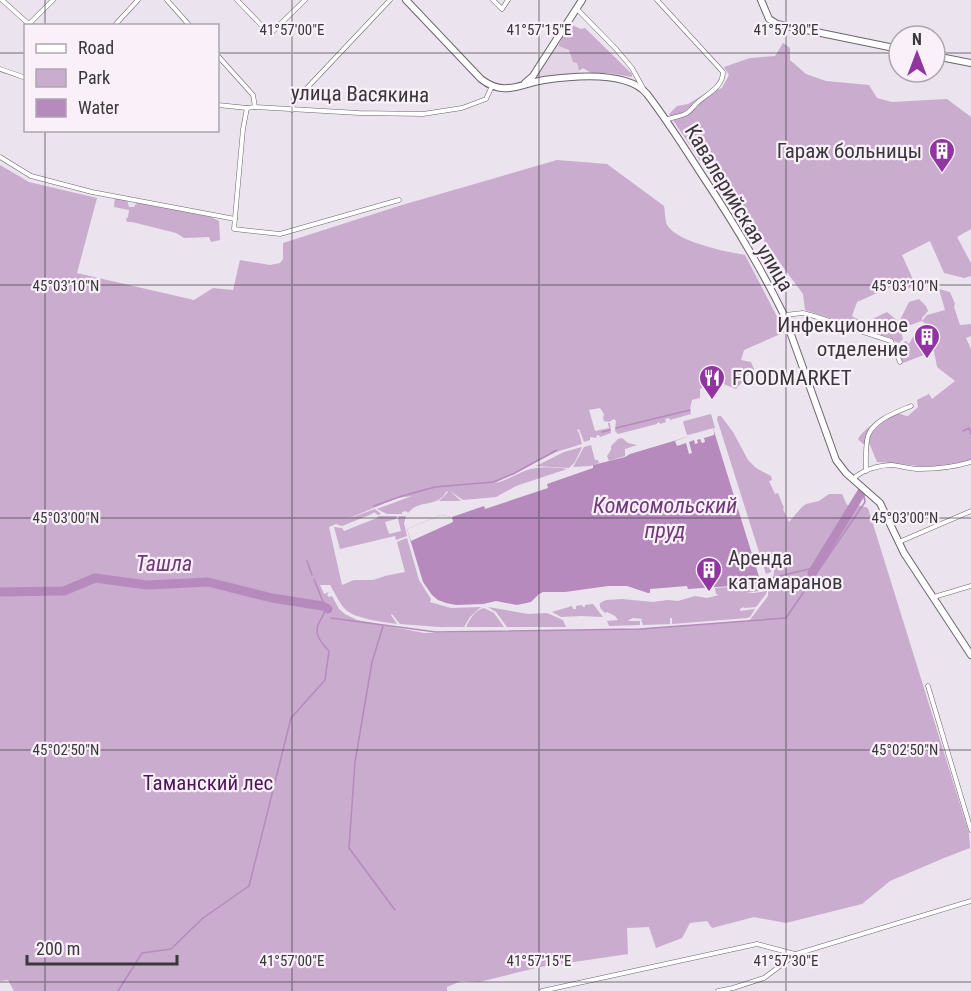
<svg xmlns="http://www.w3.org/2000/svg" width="971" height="991" font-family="'Roboto Condensed',sans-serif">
<rect width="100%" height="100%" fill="#ebe3ed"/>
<path fill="#e3d5e5" d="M556,44L569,50L570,55L577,63L579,75L535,77Z"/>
<g fill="#c9acce">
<path d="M572,25L581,29L585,28L632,74V77L609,73L593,74L583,68L579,71L577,63L573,62L569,50L559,46V44L568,28Z"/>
<path d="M783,43L790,48V60L806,74L826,81L869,85L877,98L892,102L947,99L971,117V229L957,237L971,263V276L964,278L944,273L930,241L902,255L915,284L905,291L897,284L857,302L852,316L864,323L887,312L899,322L909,302L919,299L926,306L928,311L922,318V321L927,315L945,310L939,289L950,292L955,304L954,307L960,325L971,324V336L966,338L971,349V460C962,462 952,465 943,466C921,468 899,463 877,462L870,445L863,444L858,439C864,428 886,413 899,414C902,414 905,416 908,416L918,407L917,400L929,394L932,399L955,381L937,367L934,351L903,363L897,348L906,341L909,344L913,337L927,330L924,322L921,321L900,329L903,339L899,343L896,342L891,338L805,310L803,294L761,237L757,235L748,241L733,210L669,114L677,106L688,104L703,95L722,88L729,75L724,67L750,58L775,56Z"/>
<path d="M557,160L607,164L664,206C665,211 665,220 667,225C677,242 727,252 745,255L785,332L744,350L741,360L751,362L754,369L736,389L716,381L700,389V398L692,400L690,409L691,414L670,420L669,418L665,419L666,422L660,424L659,422L657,423V424L618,434L615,431L616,421L614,419L609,422L604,421L603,418L604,414L600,408L589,410L595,431L609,428L608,423H610L611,433L600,437L599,435L596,436L597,438L590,437V440L584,442L579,429L577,430L579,433L582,444L556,452L495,483C506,481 516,474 527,470C539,466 555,467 567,469L516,486L496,497L463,500L450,491L461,501H439L448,492L447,491C444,495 440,500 436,501C425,505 416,503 408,513L406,511L402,512V514H387L377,509L412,496L397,498L345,520L375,509L381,514L378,515L374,512L372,514L342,526L336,524L329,527L342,585L354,580H373L385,576L405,572L397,542L407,538L419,580L431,599L430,602L451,608L481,607L470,617L464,627H440L400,624L392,614L391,615L397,624C384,622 356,619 346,610C339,603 335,593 330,585H320L324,594L329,592L327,595L329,597L332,596L339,609L345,614L357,620L424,633L636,629L749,621L768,596V591L773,581L775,562L771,572L766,574L717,419L718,416H721L733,432L748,460L756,468L771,476L772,480L769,481L775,494L778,493L784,508L783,509L789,522L802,507L806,504L819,501L829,494H842L847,505L862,506L868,508L969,833L970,848L944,858L890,881L862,904L786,923L754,917L712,928L707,921L690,923L682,938L656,948L649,927L627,928L628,954L540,967L479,982L461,981L447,987V991H14L8,980L0,981V165L29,182L97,198L77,273L194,300L213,288L233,290L240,260L270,265L280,263L283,259V243L402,205Z"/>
<path d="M115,198L127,200L129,207H134L137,202L211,217L219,221L220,240L211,242L209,237L184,238L176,233L132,222H127L126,219L128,217L129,210L114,207Z"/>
<path d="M711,414L715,428L687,435L683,422L684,421Z"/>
<path d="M622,438L628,443L637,445L625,449V456L609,461L607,456L611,450V446L618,439Z"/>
<path d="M591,445L595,460H598L599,463L590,466L573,467L584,447Z"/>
<path d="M582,447L575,462L569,468L536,466L564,452Z"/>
<path d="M378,516H397L396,519L385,522L389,534L401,531L398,519L399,516H406L404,523L407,536L396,540L395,536L340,549L334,527L342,528L344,531L377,518Z"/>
<path d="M744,586L751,588L758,587L759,588L765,586L766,590L746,593H754L767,591L766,594L756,607L744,608V607L740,609V611L755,609L750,617L747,618L672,624V618H670V624L643,625L641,620L643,619L633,618L627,621H640V625L609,626L607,621L618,620L615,616L607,612L605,613C601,609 599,608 600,603L606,600L622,599L653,602L668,600L678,601L695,596L707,598L719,595L716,594L715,588Z"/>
<path d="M593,604L603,617L581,616L561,617L552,612L572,606L573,609H576V606L582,605L583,607H585V605Z"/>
<path d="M488,607L528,614L547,613L563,620L566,627H507L496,612Z"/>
<path d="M484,608L494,613L504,627H466C470,619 475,610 484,608Z"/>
</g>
<path fill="#b78abe" d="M713,428L760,580H763L764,583L759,586L752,588L750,585H745L688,589L687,586L650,589V593H648L627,586H608L565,592H543L539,594L531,602L517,605L496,601L483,604L456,605L446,603L438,600L432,595L423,582L407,529L441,515L452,517L484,506L485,509L548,488L547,484L593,468V465L625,457L630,454L687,437L689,435Z"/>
<g fill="#ebe3ed">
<path d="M713,428L714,432V435L704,438L705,442L702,443L700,439L697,440L698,443L695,444L694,440L689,442L692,453L689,454L686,443L677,446L675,441L687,437L689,435Z"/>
<path d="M441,515L452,517L453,522L411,541L407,529Z"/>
</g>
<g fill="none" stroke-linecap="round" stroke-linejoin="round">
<g stroke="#b78abe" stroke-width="1.5">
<path d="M616,428L690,410"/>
<path d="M963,431L969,428L971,434"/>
<path d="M602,432L610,430"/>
<path d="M374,506L402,496L435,487L493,482L513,474L557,450"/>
<path d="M307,561L312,575"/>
<path d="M814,567L816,566"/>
<path d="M771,578L809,569"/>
<path d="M314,579L325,607"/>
<path d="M331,618L436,632L640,629L786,618L865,502L863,491"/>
<path d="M383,626L372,662L355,762L349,848L395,910"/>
<path d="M118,991L142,953L171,949L203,918L249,886L291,718L325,680L329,651C323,644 314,636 318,625C320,619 324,616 326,608"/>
</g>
<g stroke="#b78abe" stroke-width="9">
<path d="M812,573L863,490"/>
<path d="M0,592L64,591L95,578L147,585L208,582L272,598L323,606L328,609"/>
</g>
<defs>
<g id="street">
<path d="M2,0L31,26"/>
<path d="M167,0L190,26"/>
<path d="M237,0L270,34L305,0"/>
<path d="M493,0L502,9L508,0"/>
<path d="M657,0L723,72C723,88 706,94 696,104C692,108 690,112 685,114C679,117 672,117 666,120"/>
<path d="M577,9L616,49L632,68L643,88"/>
<path d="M29,24L53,0"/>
<path d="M114,26L138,0"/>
<path d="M218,56L253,95L255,107"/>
<path d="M0,69L26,78"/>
<path d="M218,105L247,108L255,107L359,113L423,114L462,108L486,99L492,86"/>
<path d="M247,108L243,129L234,229L280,234L399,200"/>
<path d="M292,110L293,104L306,89L390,0"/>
<path d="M0,157L31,176L92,192L235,219"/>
<path d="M785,315L803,313L814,316L891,341L900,362"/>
<path d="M866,471C866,460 865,446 868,436C873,420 897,412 911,406"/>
<path d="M853,479C862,470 879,465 892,465C901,466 910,469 920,469C937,469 955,467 971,462"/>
<path d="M899,542L971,511"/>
<path d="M934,597L971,586"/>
<path d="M928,686L971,830"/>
<path d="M542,991L757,944L795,954"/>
<path d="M718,991L733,988L764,978L796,954L971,901"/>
</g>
<g id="secondary">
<path d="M406,0L481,79C504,97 519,84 544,80C572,76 627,70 647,94C667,120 684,147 702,175C732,220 760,266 784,315L836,460L846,473L880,503L904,553L971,655"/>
<path d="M761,0L769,19L777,24L899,49"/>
<path d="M935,56L971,63"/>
<path d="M525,83L533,76L538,68L582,0"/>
</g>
</defs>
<use href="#street" stroke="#6d656e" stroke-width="5"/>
<use href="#secondary" stroke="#6d656e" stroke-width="8"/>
<use href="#street" stroke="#fff" stroke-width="4"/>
<use href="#secondary" stroke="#fff" stroke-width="6"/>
</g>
<path fill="none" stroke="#3a373b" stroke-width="1.5" stroke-opacity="0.45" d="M45,0V26M292,0V991M539,0V991M786,0V991M0,53H26M218,53H899M935,53H971M45,130V991M0,285H971M0,518H971M0,750H971M0,982H971"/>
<defs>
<symbol id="building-pin" viewBox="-11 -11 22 30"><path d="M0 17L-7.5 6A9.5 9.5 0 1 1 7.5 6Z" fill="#9135a0" stroke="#f9f0fa"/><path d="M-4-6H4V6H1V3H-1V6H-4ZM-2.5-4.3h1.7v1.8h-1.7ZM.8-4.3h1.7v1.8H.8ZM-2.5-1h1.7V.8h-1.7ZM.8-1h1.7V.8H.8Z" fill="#fff"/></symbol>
<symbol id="restaurant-pin" viewBox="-11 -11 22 30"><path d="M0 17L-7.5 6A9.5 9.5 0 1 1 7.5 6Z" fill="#9135a0" stroke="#f9f0fa"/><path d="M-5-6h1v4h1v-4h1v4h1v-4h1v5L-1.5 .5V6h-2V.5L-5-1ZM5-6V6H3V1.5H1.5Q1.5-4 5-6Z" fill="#fff"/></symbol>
</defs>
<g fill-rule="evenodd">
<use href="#building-pin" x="927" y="136" width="30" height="40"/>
<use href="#building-pin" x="912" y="322" width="30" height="40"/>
<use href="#restaurant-pin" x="697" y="363" width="30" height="40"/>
<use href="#building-pin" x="694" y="555" width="30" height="40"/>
</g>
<g text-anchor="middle" stroke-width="4.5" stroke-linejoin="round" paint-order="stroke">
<g font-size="21" fill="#3a373b" stroke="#f9f0fa">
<text transform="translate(360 94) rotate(1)" y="7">улица Васякина</text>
<text transform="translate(739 208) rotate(59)" y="7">Кавалерийская улица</text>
</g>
<g font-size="21" fill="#3a373b" stroke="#f9f0fa" text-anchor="end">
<text x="922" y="158">Гараж больницы</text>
<text x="908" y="332">Инфекционное<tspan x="908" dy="24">отделение</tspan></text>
<text x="732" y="385" text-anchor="start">FOODMARKET</text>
<text x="728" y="565" text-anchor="start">Аренда<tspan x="728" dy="24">катамаранов</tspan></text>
</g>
<g font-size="21" fill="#4d1656" stroke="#f9f0fa">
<text x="208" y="790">Таманский лес</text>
</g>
<g font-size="22" font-style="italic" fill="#703979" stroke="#f9f0fa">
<text x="665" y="513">Комсомольский<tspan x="665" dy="25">пруд</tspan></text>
<text x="164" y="571">Ташла</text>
</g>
</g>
<g font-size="15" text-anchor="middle" fill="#3a373b" stroke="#f9f0fa" stroke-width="4.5" stroke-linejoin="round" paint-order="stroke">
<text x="292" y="35">41°57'00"E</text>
<text x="539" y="35">41°57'15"E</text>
<text x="786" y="35">41°57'30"E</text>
<text x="66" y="291">45°03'10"N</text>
<text x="905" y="291">45°03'10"N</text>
<text x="66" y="523">45°03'00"N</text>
<text x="905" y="523">45°03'00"N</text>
<text x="66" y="755">45°02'50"N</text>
<text x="905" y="755">45°02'50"N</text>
<text x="292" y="966">41°57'00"E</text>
<text x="539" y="966">41°57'15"E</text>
<text x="786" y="966">41°57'30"E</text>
</g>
<rect x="24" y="24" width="195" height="108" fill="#f9f0fa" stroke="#ada6ae" stroke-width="1.5"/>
<rect x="36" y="44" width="30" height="9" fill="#ffffff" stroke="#ada6ae" stroke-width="1.5"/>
<text x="78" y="54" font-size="18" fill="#3a373b">Road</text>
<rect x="36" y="69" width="30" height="18" fill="#c9acce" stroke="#ada6ae" stroke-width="1.5"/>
<text x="78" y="84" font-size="18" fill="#3a373b">Park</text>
<rect x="36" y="99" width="30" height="18" fill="#b78abe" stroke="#ada6ae" stroke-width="1.5"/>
<text x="78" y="114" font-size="18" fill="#3a373b">Water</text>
<g transform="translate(917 54)"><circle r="28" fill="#f9f0fa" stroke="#ada6ae" stroke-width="1.5"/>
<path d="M0-4.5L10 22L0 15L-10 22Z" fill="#9135a0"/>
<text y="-9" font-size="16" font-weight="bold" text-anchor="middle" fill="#3a373b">N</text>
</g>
<path d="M27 955v9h150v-9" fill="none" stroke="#3a373b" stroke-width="3"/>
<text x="36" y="955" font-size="18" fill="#3a373b" stroke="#f9f0fa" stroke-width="4.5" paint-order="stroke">200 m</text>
</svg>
